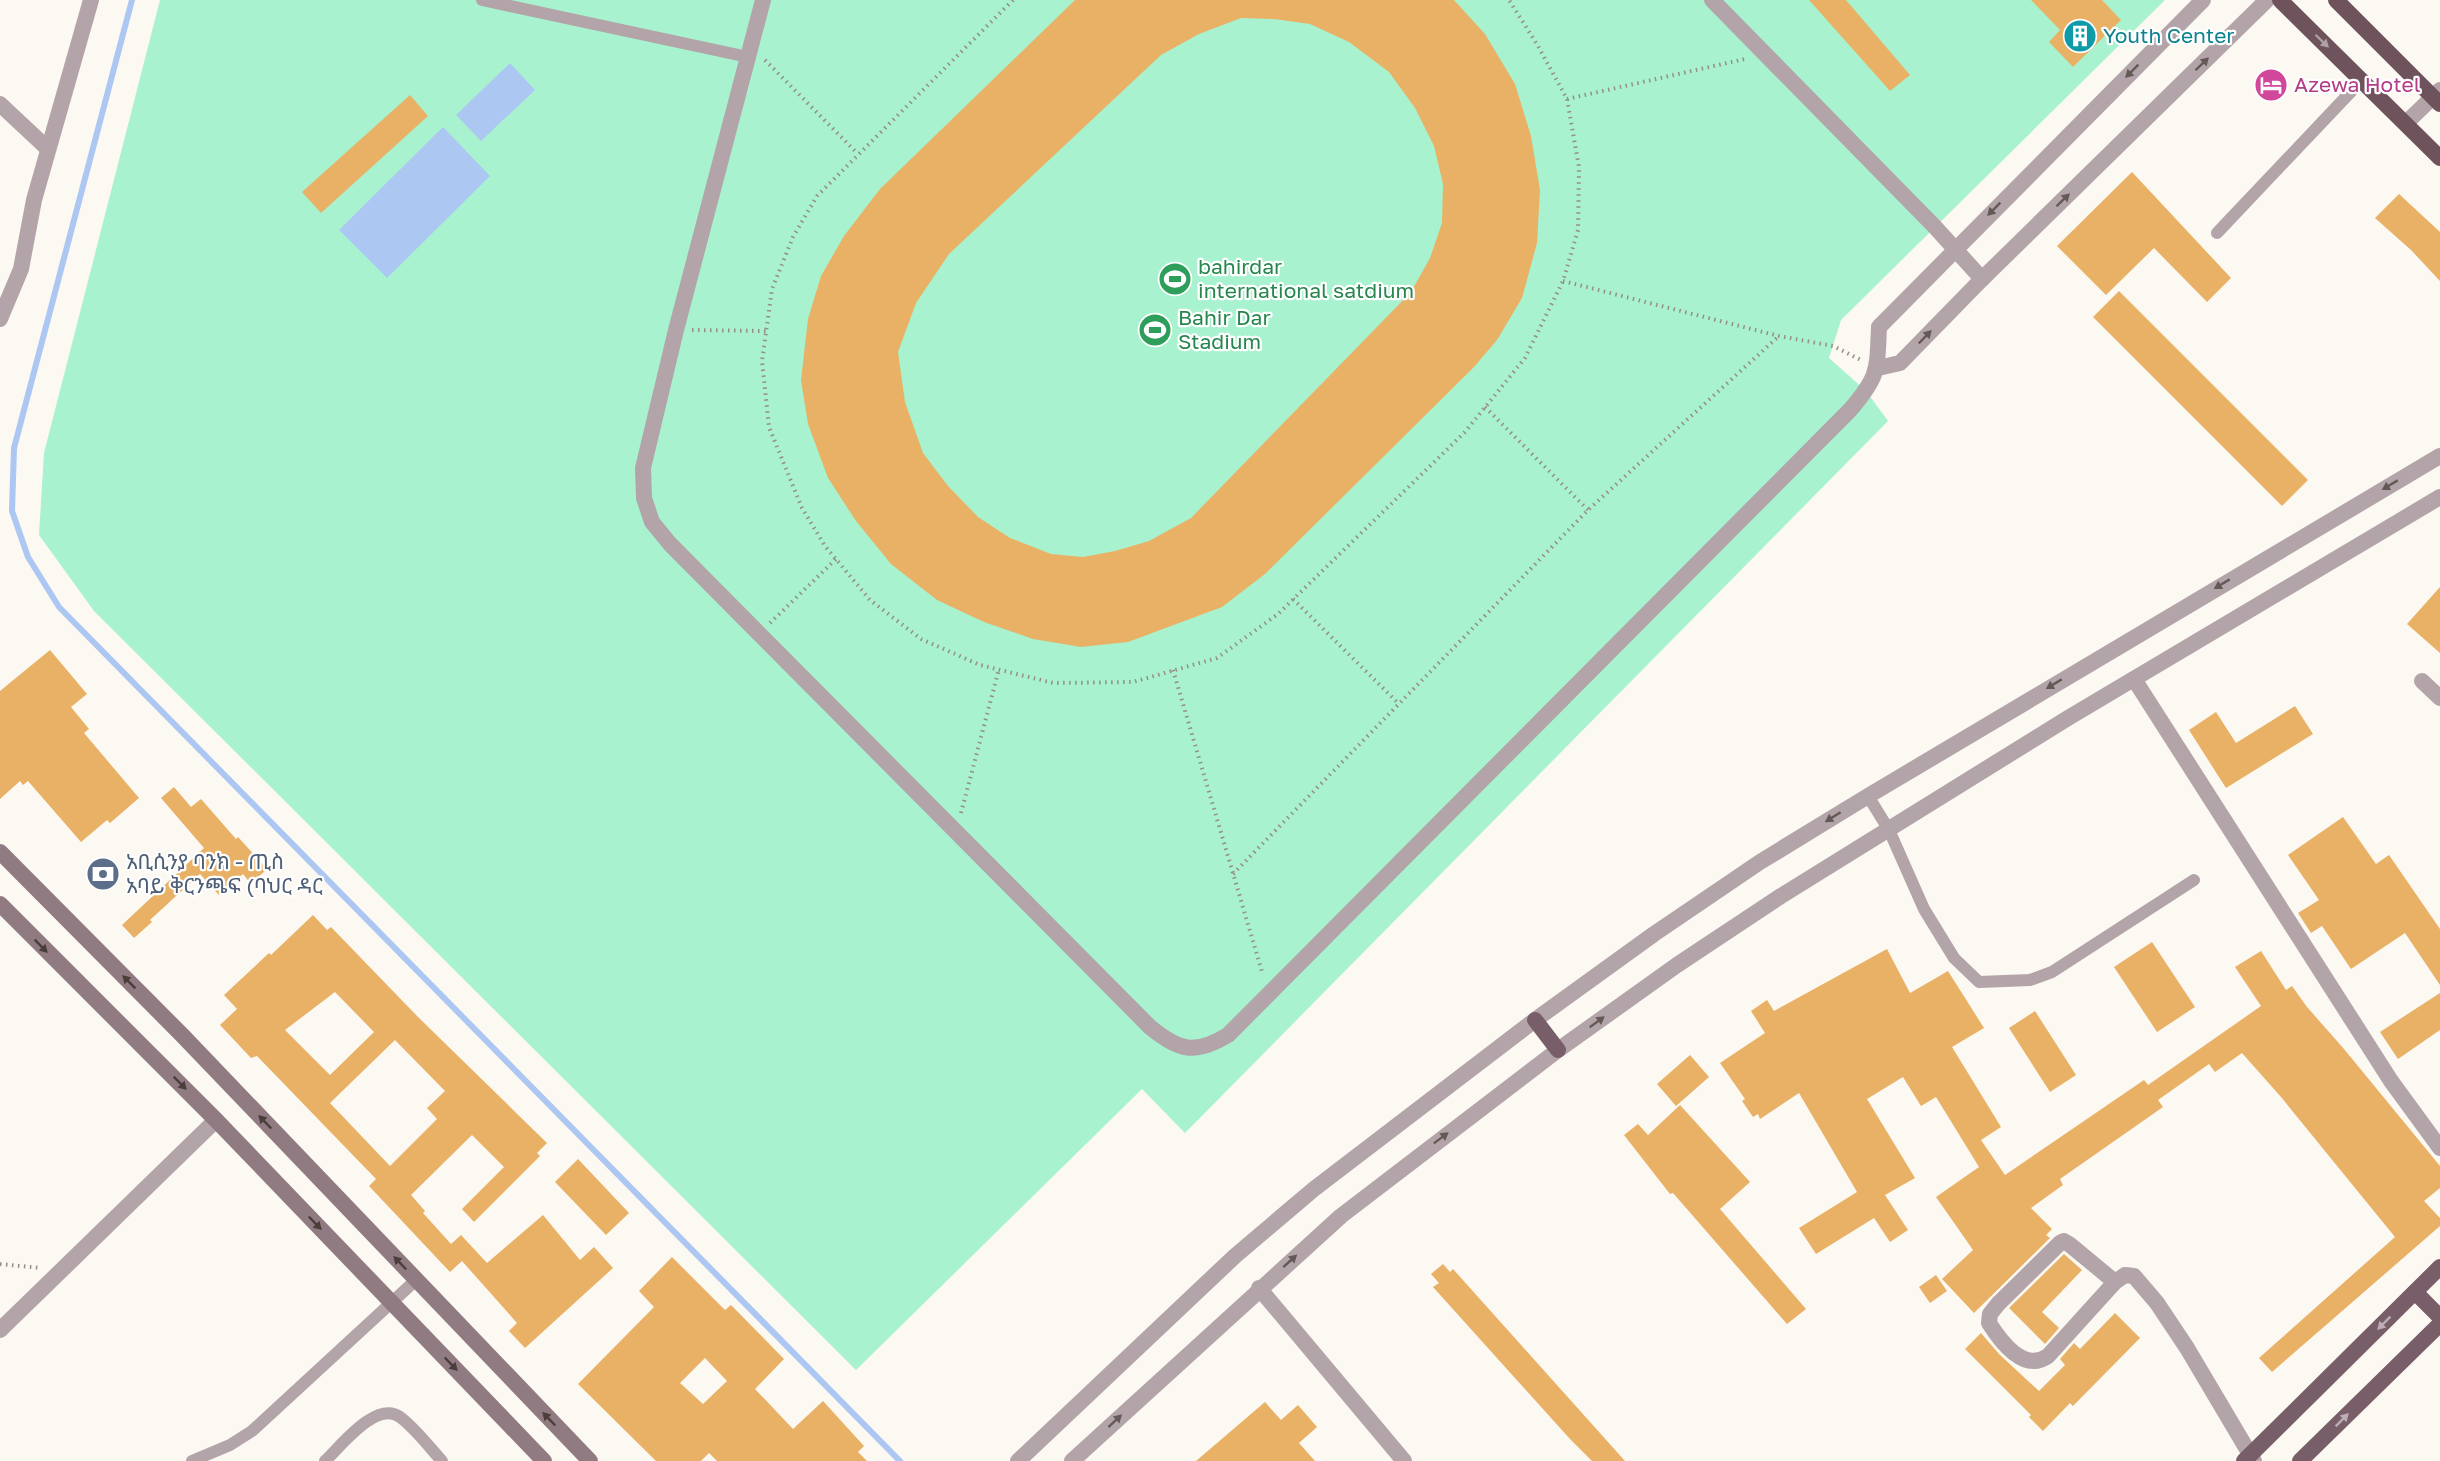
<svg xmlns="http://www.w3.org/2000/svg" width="2440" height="1461" font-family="'Golos Text','Noto Sans Ethiopic',sans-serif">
<rect width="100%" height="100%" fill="#fcf8f2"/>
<path fill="#a8f2d0" d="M160,0H2165L1841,320L1829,358L1866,391L1888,421L1185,1133L1142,1089L856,1370L94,611L39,535L44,453Z"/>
<g fill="#adc7f3">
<path d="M510,63L535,90L481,141L456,115Z"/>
<path d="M443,127L490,176L387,278L339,230Z"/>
</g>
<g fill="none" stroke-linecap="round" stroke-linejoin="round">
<path stroke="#adc7f3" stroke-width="6" d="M132,0L14,448L12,511L28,557L59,607L900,1461"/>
</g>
<g fill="#e9b165" fill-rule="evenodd">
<path d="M1075,0H1454L1485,34L1515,84L1531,136L1540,190L1537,243L1522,298L1497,340L1474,367L1265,574L1222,607L1128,642L1081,647L1033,639L984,622L937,600L891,564L856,521L828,478L808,424L801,380L808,319L821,276L844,236L880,189ZM1241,18L1274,19L1310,24L1349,42L1389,72L1415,108L1434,146L1443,184L1442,223L1430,258L1411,292L1191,518L1149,541L1115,551L1083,557L1051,554L1010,538L978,517L948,486L923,453L905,402L898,352L916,303L949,254L1161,55L1199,34Z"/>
<path d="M1809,0H1846L1910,75L1890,91Z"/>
<path d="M2031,0H2102L2121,20L2073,67L2049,42L2060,30Z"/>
<path d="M410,95L428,116L321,213L302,192Z"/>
<path d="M2132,172L2231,278L2207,302L2154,248L2106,295L2057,246Z"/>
<path d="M2399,194L2440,232V281L2411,250L2375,218Z"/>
<path d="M2119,291L2308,480L2282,506L2093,317Z"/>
<path d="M2440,587V653L2407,624Z"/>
<path d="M50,650L87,694L71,707L89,729L84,733L139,798L110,823L107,820L81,842L28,781L23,785L20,781L0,799V691Z"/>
<path d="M2295,706L2313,734L2226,788L2189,730L2216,712L2236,743Z"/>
<path d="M174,787L191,807L201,799L236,839L238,837L267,869L251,884L243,874L219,895L200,874L150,920L152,922L134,938L122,925L204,848L161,798Z"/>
<path d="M2343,817L2376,864L2389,855L2440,929V985L2405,933L2351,969L2322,926L2311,933L2298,913L2319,900L2288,855Z"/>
<path d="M313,915L327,930L331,927L418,1017L547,1143L537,1153L540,1156L474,1222L462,1209L504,1167L472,1135L411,1195L425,1211L423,1213L451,1244L461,1235L487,1263L543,1215L580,1260L594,1247L613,1268L525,1348L509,1331L517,1323L462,1261L450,1272L369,1186L376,1179L257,1056L251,1058L220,1025L237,1009L224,995L269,953L271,955ZM335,992L374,1032L330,1075L285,1030ZM395,1040L445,1091L427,1108L437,1119L390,1166L330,1103Z"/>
<path d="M2152,942L2195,1007L2157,1032L2114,967Z"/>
<path d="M1887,949L1910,993L1948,971L1984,1028L1952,1047L2001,1127L1981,1140L2005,1175L2144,1080L2148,1085L2261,1006L2235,967L2261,951L2286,990L2292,986L2307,1007L2344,1049L2440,1166V1188L2424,1201L2440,1218V1226L2272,1372L2259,1358L2395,1237L2281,1097L2242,1053L2215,1072L2209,1064L2158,1100L2163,1107L2060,1179L2063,1185L2031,1208L2052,1229L2046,1235L2050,1238L1974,1313L1942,1279L1973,1250L1936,1197L1979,1167L1936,1097L1921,1106L1903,1077L1867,1099L1915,1178L1885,1195L1908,1230L1890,1242L1874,1218L1816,1254L1799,1228L1857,1192L1799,1093L1760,1119L1758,1114L1753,1117L1742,1101L1745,1099L1720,1063L1765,1033L1751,1011L1767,1000L1774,1011Z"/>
<path d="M2440,993V1030L2398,1059L2380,1032Z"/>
<path d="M2035,1011L2076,1075L2050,1092L2009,1028Z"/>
<path d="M1690,1055L1709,1077L1676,1106L1657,1084Z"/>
<path d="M1680,1105L1750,1182L1720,1209L1806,1309L1787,1324L1673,1193L1670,1194L1624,1135L1638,1124L1648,1135Z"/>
<path d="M578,1159L629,1213L606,1235L555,1182Z"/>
<path d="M2064,1254L2082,1270L2042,1312L2059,1328L2045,1344L2009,1308Z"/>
<path d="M672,1257L725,1310L731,1305L784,1359L755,1389L793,1429L823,1401L864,1446L858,1452L867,1461H717L709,1453L701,1461H656L578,1384L654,1307L639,1291ZM705,1358L727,1381L703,1404L680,1383Z"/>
<path d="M1443,1264L1450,1272L1453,1269L1625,1461H1592L1570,1439L1433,1287L1439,1283L1431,1274Z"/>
<path d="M1936,1275L1947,1291L1930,1303L1919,1287Z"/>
<path d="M2115,1313L2140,1338L2073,1406L2070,1403L2043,1431L2029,1417L2031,1415L1965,1349L1981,1333L1999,1354L2039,1391L2065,1365L2060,1359L2074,1343L2080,1349Z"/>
<path d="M1265,1402L1281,1420L1298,1405L1317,1427L1299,1443L1315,1461H1196Z"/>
</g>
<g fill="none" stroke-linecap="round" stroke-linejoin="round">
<g stroke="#958f88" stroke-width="4" stroke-dasharray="1.5 4.5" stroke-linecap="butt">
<path d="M1013,0L817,196L793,237L772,289L762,361L769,427L802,508L825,546L870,600L921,639L980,665L1053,683L1133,682L1217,658L1278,614L1465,432L1525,358L1563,281L1578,230L1579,167L1567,99L1538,46L1509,0"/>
<path d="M765,60L857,153"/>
<path d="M1567,99L1745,59"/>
<path d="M1563,281L1779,336L1833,346L1861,360"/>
<path d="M692,330L766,331"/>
<path d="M1485,407L1588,510"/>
<path d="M1293,599L1399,704"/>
<path d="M770,623L836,559"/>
<path d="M1173,670L1263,975"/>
<path d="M961,813L999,669"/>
<path d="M1233,874L1588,510L1779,336"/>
<path d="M0,1264L41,1268"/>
</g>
<g stroke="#b3a4a9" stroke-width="12">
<path d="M482,0L748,57"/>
<path d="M2217,233L2362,80"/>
<path d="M1868,796L1889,830L1924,909L1954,958L1979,982L2030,980L2052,972L2194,880"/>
<path d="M192,1461L230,1445L252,1431L416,1280"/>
<path d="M325,1461C341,1446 376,1400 400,1417C416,1429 429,1447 442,1461"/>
</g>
<g stroke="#b3a4a9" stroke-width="16">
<path d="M763,0L676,330L643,468L644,498L652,522L670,544L1150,1027C1179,1051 1195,1055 1228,1035L1850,410C1879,376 1877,371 1879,327L2203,0"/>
<path d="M1712,0L1935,227L1982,279"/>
<path d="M0,104L48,149"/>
<path d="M2406,123L2440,90"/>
<path d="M0,319L21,269L34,200L91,0"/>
<path d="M1878,368L1900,363L1982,279L2267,0"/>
<path d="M2134,679L2391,1081L2440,1148"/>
<path d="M2422,681L2440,698"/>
<path d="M2115,1282L2069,1244L2064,1241L2060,1243L1998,1304L1990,1314L1989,1323C2001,1342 2024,1373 2048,1356L2115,1282L2125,1275L2134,1276L2157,1303L2187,1348L2254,1461"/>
<path d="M1259,1288L1404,1461"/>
<path d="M0,1330L216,1120"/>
</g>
<g stroke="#b3a4a9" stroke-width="16">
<path d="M1018,1461L1235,1256L1314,1189L1535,1020L1654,934L1760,862L1868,796L2440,456"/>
<path d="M1072,1461L1341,1216L1558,1050L1677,965L1781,896L2068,718L2440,497"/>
</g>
<g stroke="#917b83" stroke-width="16">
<path d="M0,852L182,1035L590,1461"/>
<path d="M0,904L216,1120L544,1461"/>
</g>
<g stroke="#785e68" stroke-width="16">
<path d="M1535,1020L1558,1050"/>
<path d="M2415,1292L2440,1317"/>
<path d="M2244,1461L2440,1267"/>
<path d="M2300,1461L2440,1324"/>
</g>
<g stroke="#6e525c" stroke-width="16">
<path d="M2280,0L2440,158"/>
<path d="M2336,0L2440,104"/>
</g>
</g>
<defs><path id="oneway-solid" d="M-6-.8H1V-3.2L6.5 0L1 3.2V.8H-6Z" transform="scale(1.5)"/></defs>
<use fill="#afa0a5" href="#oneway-solid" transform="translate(2322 41) rotate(44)"/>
<g fill="#645956">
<use href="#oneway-solid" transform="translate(2202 64) rotate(-44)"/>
<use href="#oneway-solid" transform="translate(2132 71) rotate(135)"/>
<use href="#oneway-solid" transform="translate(2063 200) rotate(-44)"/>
<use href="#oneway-solid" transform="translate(1994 209) rotate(135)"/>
<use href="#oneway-solid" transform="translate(1925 337) rotate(-46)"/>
<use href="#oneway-solid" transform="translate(2390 485) rotate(149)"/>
<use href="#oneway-solid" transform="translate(2222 584) rotate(149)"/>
<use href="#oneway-solid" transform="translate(2054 684) rotate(149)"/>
<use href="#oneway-solid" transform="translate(1833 817) rotate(148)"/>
<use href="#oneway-solid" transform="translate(1597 1022) rotate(-36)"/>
<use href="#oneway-solid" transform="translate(1441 1138) rotate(-37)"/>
<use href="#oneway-solid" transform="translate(1290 1261) rotate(-42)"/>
<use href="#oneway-solid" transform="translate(1115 1421) rotate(-43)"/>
</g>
<g fill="#4a3d3a">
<use href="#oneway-solid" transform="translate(41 946) rotate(45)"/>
<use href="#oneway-solid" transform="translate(129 982) rotate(-135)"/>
<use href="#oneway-solid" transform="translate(180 1083) rotate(45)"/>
<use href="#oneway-solid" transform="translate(265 1122) rotate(-134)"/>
<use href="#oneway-solid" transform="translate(315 1223) rotate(46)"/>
<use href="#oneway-solid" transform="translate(400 1263) rotate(-134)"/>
<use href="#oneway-solid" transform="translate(451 1364) rotate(46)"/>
<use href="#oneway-solid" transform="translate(549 1419) rotate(-134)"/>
</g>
<g fill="#bcaeb4">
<use href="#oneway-solid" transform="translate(2384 1323) rotate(135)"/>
<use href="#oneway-solid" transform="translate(2342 1420) rotate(-45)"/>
</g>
<defs>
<symbol id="building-disc" viewBox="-11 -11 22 22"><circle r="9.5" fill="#0f9aa8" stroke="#fff"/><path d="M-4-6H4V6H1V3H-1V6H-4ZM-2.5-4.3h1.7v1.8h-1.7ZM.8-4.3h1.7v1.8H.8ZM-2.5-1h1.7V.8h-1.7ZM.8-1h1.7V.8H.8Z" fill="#fff"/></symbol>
<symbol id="hotel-disc" viewBox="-11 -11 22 22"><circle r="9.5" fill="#d1479c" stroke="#fff"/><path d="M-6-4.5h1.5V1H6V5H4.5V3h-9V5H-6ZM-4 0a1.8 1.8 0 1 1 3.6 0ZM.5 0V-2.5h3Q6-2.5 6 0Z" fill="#fff"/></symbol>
<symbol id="stadium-disc" viewBox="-11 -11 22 22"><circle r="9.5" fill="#2e9e5b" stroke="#fff"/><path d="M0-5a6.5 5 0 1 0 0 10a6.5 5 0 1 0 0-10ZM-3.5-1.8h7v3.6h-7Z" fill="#fff"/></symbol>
<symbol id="bank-disc" viewBox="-11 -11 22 22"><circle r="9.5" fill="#5c6f8a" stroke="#fff"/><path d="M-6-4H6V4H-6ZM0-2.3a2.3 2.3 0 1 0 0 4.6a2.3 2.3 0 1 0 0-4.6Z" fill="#fff"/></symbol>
</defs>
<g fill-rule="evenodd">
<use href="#building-disc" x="2061" y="17" width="38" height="38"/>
<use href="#hotel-disc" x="2252" y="66" width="38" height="38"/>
<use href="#stadium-disc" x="1156" y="260" width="38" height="38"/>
<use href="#stadium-disc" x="1136" y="311" width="38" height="38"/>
<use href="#bank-disc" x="84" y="855" width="38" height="38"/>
</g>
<g text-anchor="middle" stroke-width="4.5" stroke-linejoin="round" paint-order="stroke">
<g font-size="21" fill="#0d838f" stroke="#fff" text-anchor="start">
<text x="2103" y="43">Youth Center</text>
</g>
<g font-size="21" fill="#b23c85" stroke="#fff" text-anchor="start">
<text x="2294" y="92">Azewa Hotel</text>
</g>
<g font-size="21" fill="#27864d" stroke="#fff" text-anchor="start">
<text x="1198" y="274">bahirdar<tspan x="1198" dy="24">international satdium</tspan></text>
<text x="1178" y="325">Bahir Dar<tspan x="1178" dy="24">Stadium</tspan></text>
</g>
<g font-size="21" fill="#4e5e75" stroke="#fff" text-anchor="start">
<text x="126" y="869">አቢሲንያ ባንክ - ጢስ<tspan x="126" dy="24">አባይ ቅርንጫፍ (ባህር ዳር</tspan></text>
</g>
</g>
</svg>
